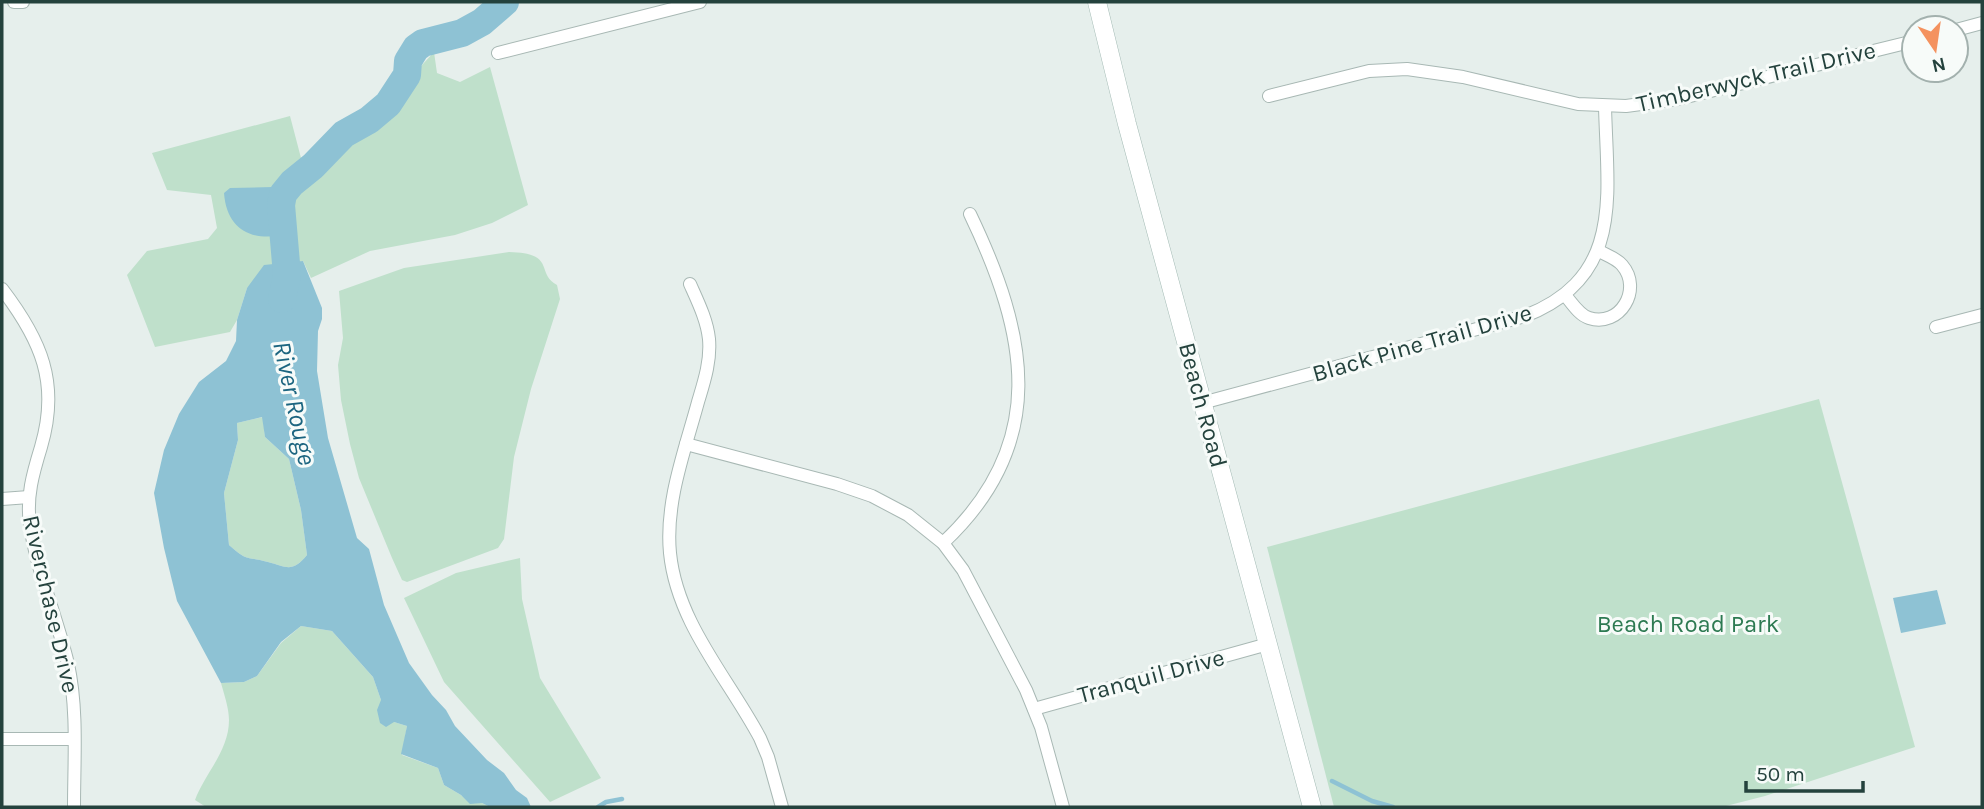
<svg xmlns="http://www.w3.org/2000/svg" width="1984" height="809" font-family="Karla,sans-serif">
<rect width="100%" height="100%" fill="#e6efec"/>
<g fill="#bfe0cb">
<path d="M434,52L437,73L460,82L490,67L528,205L492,223L455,235L370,251L311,278L303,261L247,288L237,320L230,332L155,347L127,275L147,251L208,239L217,228L211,195L167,190L152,153L290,116L301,158L329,157L351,136L378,125L399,108L411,77Z"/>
<path d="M509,252C557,253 535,273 557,285L560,299L531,389L514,457L504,539L498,548L407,582L402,580L392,558L359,478L350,444L341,400L338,365L343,338L339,291L404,268Z"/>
<path d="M1819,399L1915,747L1765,796L1722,807H1334L1267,547Z"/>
<path d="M263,417L265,437L289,459L301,510L307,555C292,573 287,567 268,562C246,556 248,562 229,545L224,493L238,440L237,423Z"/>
<path d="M520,558L522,599L540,678L601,778L550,802L444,682L404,598L456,573Z"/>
<path d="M301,626L332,631L373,677L381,700L394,722L407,726L402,755L438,768L444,785L461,795L470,803H482L490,807H206L195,800C205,773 229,751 229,720C229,708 224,694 221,683L244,682L257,676L281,643Z"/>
</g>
<g fill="#8ec2d4" fill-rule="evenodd">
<path d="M279,184L293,191C290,205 293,219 291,233C256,243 227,233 224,193L230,188L273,187Z"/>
<path d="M303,261L322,308V319L318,331L317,371L328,438L357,538L369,549L384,605L409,663L432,695L446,710L455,726L487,760L504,773L516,790L527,798L531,807H490L482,803L470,804L461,795L444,785L438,768L401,754L407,726L394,722L386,727L380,723L377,710L381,700L373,677L332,631L301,626L281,642L257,676L244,682L221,683L177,601L164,548L154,493L164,450L179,414L199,382L226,361L236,341L237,320L247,288L264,265ZM262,417L265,437L289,459L301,510L307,555C292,573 287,567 268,562C246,556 248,562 229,545L224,493L238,440L237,423Z"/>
<path d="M1937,590L1946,624L1901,633L1893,598Z"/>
</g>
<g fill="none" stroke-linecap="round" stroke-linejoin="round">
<g stroke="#8ec2d4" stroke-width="4.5">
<path d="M1332,781L1372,801L1393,807"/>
<path d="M598,807L606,802L622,799"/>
</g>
<path stroke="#8ec2d4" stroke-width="28" d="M282,299L287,275L281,205L283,194L292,183L313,166L344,134L369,120L388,104L407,75L408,61L416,48L423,43L462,33L482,22L505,2"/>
<defs>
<g id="street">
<path d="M14,2H23"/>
<path d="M1956,30L1982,23"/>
<path d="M498,53L700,2"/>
<path d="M1269,96L1369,71L1407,69L1463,77L1578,104L1626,106L1678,99L1914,41"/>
<path d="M690,284C698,302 707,320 709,339C711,361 704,382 698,402C685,450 665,502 670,553C677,623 728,678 760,738L768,757L782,807"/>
<path d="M2,289C41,340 60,383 41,447C33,473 26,497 30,525C37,572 57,617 68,664C78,710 74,760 74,807"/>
<path d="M1565,295C1572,303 1579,315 1589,318C1620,328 1643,289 1622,265C1616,258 1606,255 1599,251"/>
<path d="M1936,327L1982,315"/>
<path d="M1202,403L1525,316C1625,277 1607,195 1605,106"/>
<path d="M686,444L837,484L872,496L908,515L943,543L963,570L1026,690L1041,727L1063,807"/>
<path d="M2,499L29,497"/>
<path d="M943,543C1050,443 1028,335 970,214"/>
<path d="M1034,709L1268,644"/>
<path d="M2,739H73"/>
</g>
<path id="secondary" d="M1097,2L1127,124L1312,807"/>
</defs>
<use href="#street" stroke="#a8b8b4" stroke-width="14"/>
<use href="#secondary" stroke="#a4bbb5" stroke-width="19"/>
<use href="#street" stroke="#fff" stroke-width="12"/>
<use href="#secondary" stroke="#fff" stroke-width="18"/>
</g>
<g text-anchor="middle" stroke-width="6" stroke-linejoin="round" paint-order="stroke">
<g font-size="24" fill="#24423d" stroke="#f7fbf9">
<text transform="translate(1756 77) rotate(-13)" y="8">Timberwyck Trail Drive</text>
<text transform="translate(1422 343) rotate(-16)" y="8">Black Pine Trail Drive</text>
<text transform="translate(1203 405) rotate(75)" y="8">Beach Road</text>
<text transform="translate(51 604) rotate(77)" y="8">Riverchase Drive</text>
<text transform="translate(1151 676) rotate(-15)" y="8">Tranquil Drive</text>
</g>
<g font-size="24" fill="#2d7a52" stroke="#f7fbf9">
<text x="1688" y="632">Beach Road Park</text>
</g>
<g font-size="26" font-style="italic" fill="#1c6580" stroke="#f7fbf9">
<text transform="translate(295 403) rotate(78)" y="9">River Rouge</text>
</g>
</g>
<rect width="1984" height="809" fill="none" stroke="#24423d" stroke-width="7"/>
<g transform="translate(1935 49) rotate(167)"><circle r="33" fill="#f7fbf9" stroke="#a3b1ae" stroke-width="2"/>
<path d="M0-5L12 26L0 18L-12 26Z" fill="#f4925f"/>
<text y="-10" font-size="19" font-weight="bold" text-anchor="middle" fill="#24423d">N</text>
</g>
<path d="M1746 781v10h117v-10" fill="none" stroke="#24423d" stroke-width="3.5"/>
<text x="1756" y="781" font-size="21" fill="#24423d" stroke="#f7fbf9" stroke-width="5" paint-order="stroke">50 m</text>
</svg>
